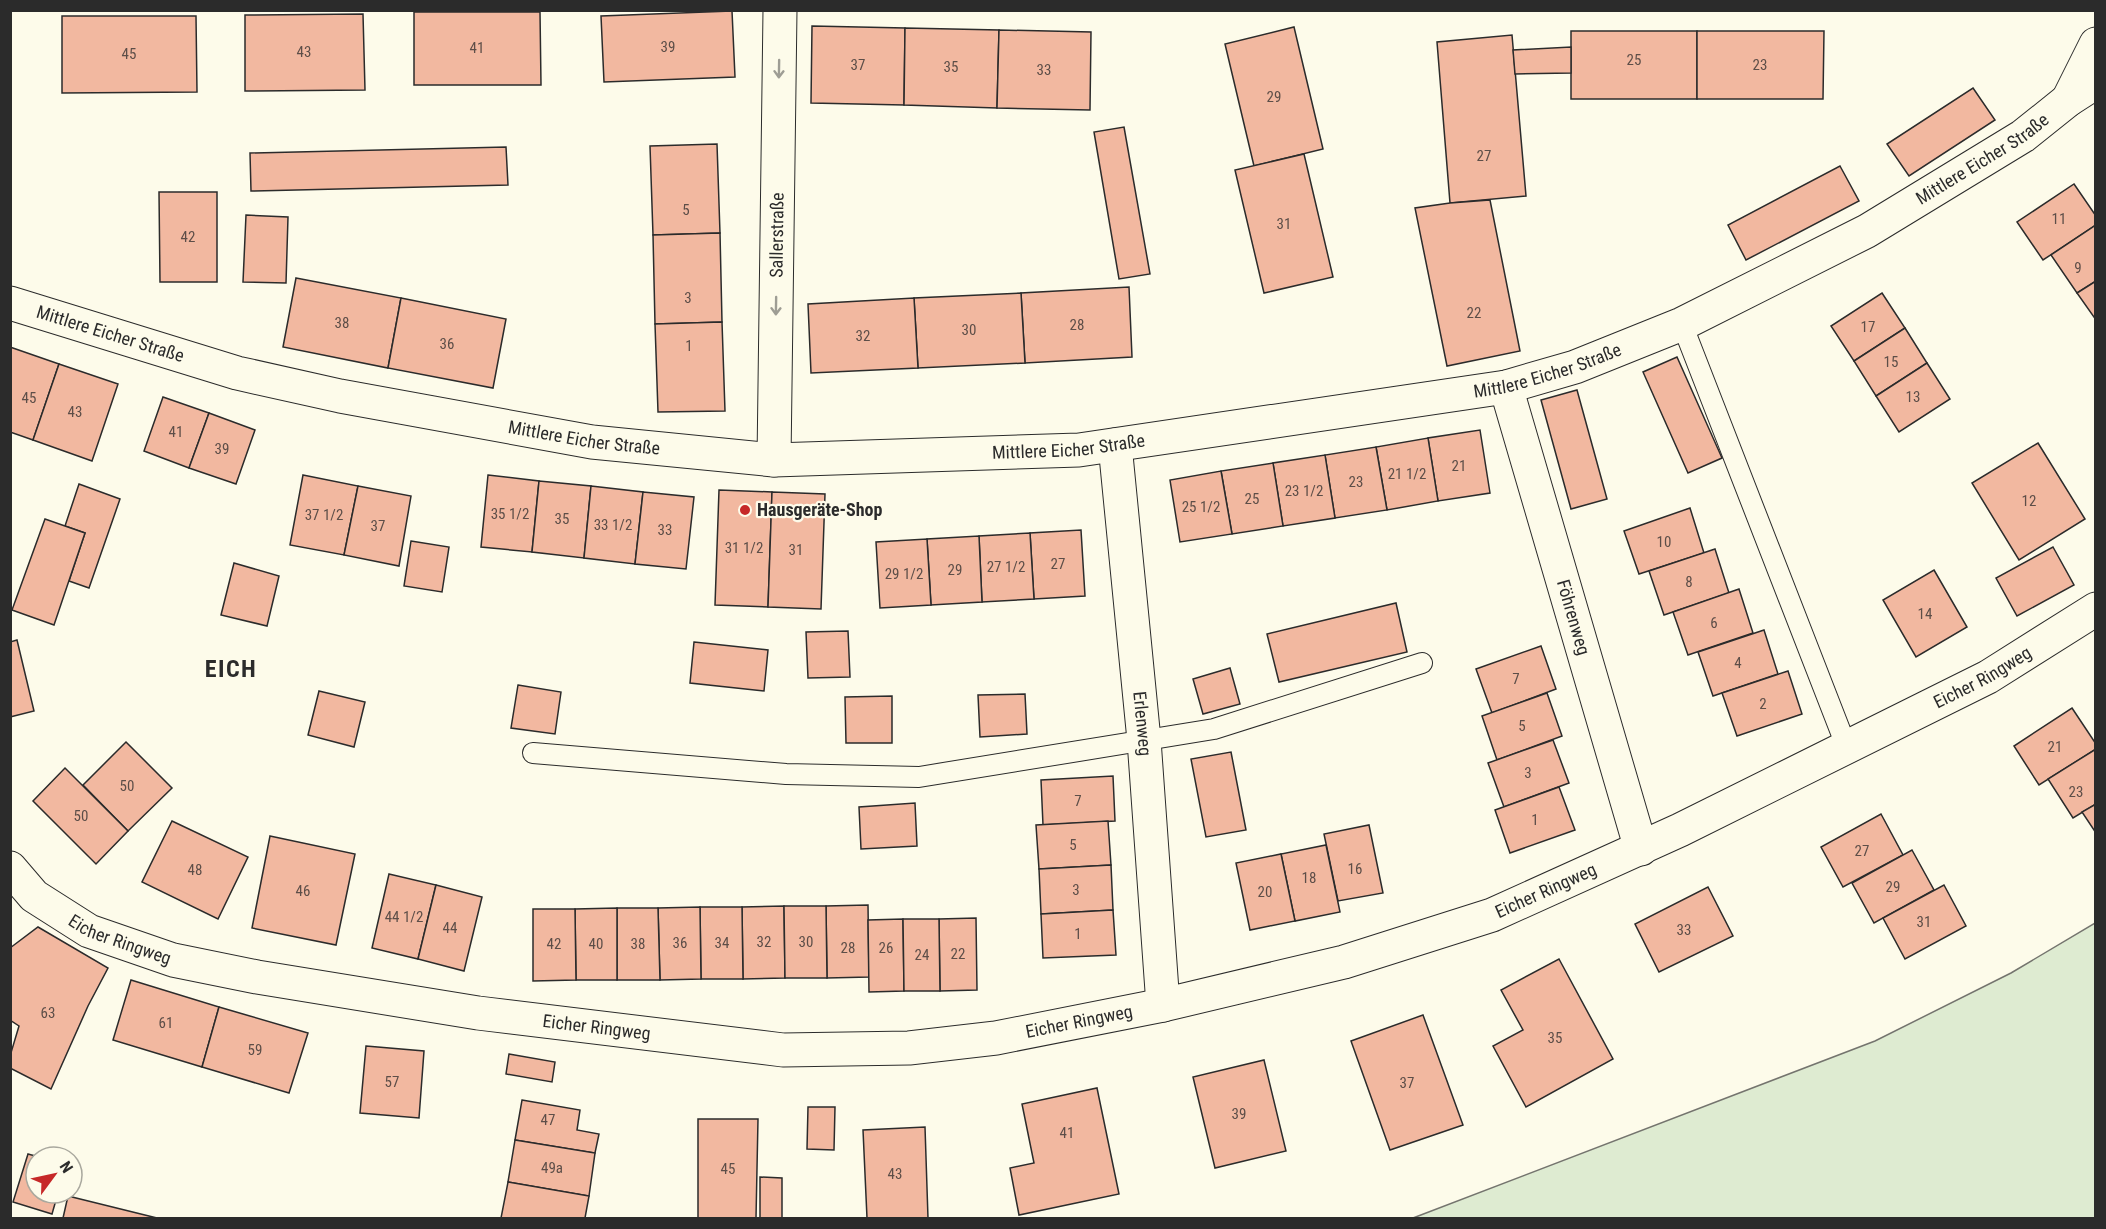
<svg xmlns="http://www.w3.org/2000/svg" width="2106" height="1229" font-family="'Roboto Condensed',sans-serif">
<rect width="100%" height="100%" fill="#fdfbea"/>
<path fill="#deebd1" stroke="#74746e" stroke-width="1.5" d="M2095,923V1218H1413L1875,1041L2011,973Z"/>
<g fill="#f2b8a0" stroke="#2b2b2b" stroke-width="1.5">
<path d="M732,11L735,77L604,82L601,16Z"/>
<path d="M414,12H540L541,85H414Z"/>
<path d="M363,14L365,90L245,91V15Z"/>
<path d="M62,16H196L197,92L62,93Z"/>
<path d="M812,26L905,28L904,105L811,103Z"/>
<path d="M1294,27L1323,149L1254,166L1225,44Z"/>
<path d="M905,28L999,30L997,108L904,105Z"/>
<path d="M999,30L1091,32L1090,110L997,108Z"/>
<rect x="1571" y="31" width="126" height="68"/>
<path d="M1697,31H1824L1823,99H1697Z"/>
<path d="M1512,35L1526,196L1450,203L1437,42Z"/>
<path d="M1571,47V73L1515,74L1513,50Z"/>
<path d="M1973,88L1995,120L1909,176L1887,144Z"/>
<path d="M1124,127L1150,274L1119,279L1094,132Z"/>
<path d="M717,144L720,233L653,235L650,146Z"/>
<path d="M506,147L508,185L251,191L250,153Z"/>
<path d="M1304,154L1333,277L1264,293L1235,170Z"/>
<path d="M1840,166L1859,201L1746,260L1728,225Z"/>
<path d="M2074,184L2096,216V225L2043,260L2017,222Z"/>
<path d="M159,192H217V282H160Z"/>
<path d="M1490,200L1520,351L1447,366L1415,208L1450,203Z"/>
<path d="M246,215L288,217L286,283L243,282Z"/>
<path d="M2096,225V281L2077,293L2051,255Z"/>
<path d="M720,233L722,322L655,324L653,235Z"/>
<path d="M296,278L401,298L388,368L283,347Z"/>
<path d="M2096,281V320L2077,293Z"/>
<path d="M1129,287L1132,357L1025,363L1021,293Z"/>
<path d="M1021,293L1025,363L918,368L914,298Z"/>
<path d="M1882,293L1905,328L1854,361L1831,326Z"/>
<path d="M401,298L506,319L493,388L388,368Z"/>
<path d="M914,298L918,368L811,373L808,304Z"/>
<path d="M722,322L725,411L658,412L655,324Z"/>
<path d="M1905,328L1927,363L1876,396L1854,361Z"/>
<path d="M10,347L59,364L33,440L10,432Z"/>
<path d="M1677,357L1722,458L1688,473L1643,372Z"/>
<path d="M1927,363L1950,399L1899,432L1876,396Z"/>
<path d="M59,364L118,384L92,461L33,440Z"/>
<path d="M1577,390L1607,499L1571,509L1541,400Z"/>
<path d="M163,397L209,413L189,468L144,451Z"/>
<path d="M209,413L255,430L236,484L189,468Z"/>
<path d="M1480,430L1490,493L1438,501L1428,438Z"/>
<path d="M1428,438L1438,501L1387,510L1376,447Z"/>
<path d="M2038,443L2085,519L2019,560L1972,483Z"/>
<path d="M1376,447L1387,510L1335,518L1325,455Z"/>
<path d="M1325,455L1335,518L1283,526L1273,463Z"/>
<path d="M1273,463L1283,526L1232,534L1221,471Z"/>
<path d="M1221,471L1232,534L1180,542L1170,480Z"/>
<path d="M303,475L358,486L344,555L290,545Z"/>
<path d="M488,475L539,481L532,552L481,547Z"/>
<path d="M539,481L591,486L584,558L532,552Z"/>
<path d="M79,484L120,499L89,588L69,581L85,533L65,526Z"/>
<path d="M358,486L411,496L399,566L344,555Z"/>
<path d="M591,486L643,492L635,564L584,558Z"/>
<path d="M719,490L772,492L768,607L715,605Z"/>
<path d="M643,492L694,497L686,569L635,564Z"/>
<path d="M772,492L825,494L821,609L768,607Z"/>
<path d="M1690,508L1704,553L1639,574L1624,531Z"/>
<path d="M45,519L85,533L54,625L12,610Z"/>
<path d="M1081,530L1085,596L1034,599L1030,533Z"/>
<path d="M1030,533L1034,599L982,602L979,536Z"/>
<path d="M979,536L982,602L931,605L927,539Z"/>
<path d="M927,539L931,605L880,608L876,542Z"/>
<path d="M411,541L449,547L442,592L404,586Z"/>
<path d="M2053,547L2074,585L2017,616L1996,578Z"/>
<path d="M1715,549L1729,593L1664,615L1649,571Z"/>
<path d="M234,563L279,576L267,626L221,615Z"/>
<path d="M1934,570L1967,627L1916,657L1883,600Z"/>
<path d="M1739,589L1753,633L1688,655L1673,612Z"/>
<path d="M1396,603L1407,652L1279,682L1267,634Z"/>
<path d="M1764,630L1778,674L1713,696L1698,652Z"/>
<path d="M848,631L850,677L808,678L806,632Z"/>
<path d="M17,640L34,711L10,717V642Z"/>
<path d="M694,642L768,650L764,691L690,683Z"/>
<path d="M1541,646L1556,689L1492,713L1476,669Z"/>
<path d="M1230,668L1240,704L1203,714L1193,679Z"/>
<path d="M1788,671L1802,714L1737,736L1722,693Z"/>
<path d="M518,685L561,692L555,734L511,728Z"/>
<path d="M319,691L365,702L354,747L308,735Z"/>
<path d="M1547,693L1562,736L1497,760L1482,716Z"/>
<path d="M1025,694L1027,734L980,737L978,695Z"/>
<path d="M892,696V743H846L845,697Z"/>
<path d="M2072,708L2096,744V749L2039,785L2014,746Z"/>
<path d="M1553,740L1569,783L1504,807L1488,763Z"/>
<path d="M126,742L172,788L128,831L83,785Z"/>
<path d="M2096,749V804L2073,818L2048,779Z"/>
<path d="M1231,752L1246,830L1206,837L1191,759Z"/>
<path d="M65,768L128,831L96,864L33,801Z"/>
<path d="M1113,776L1115,821L1043,825L1041,780Z"/>
<path d="M1559,787L1575,830L1510,853L1495,810Z"/>
<path d="M915,803L917,846L861,849L859,807Z"/>
<path d="M2096,804V833L2082,812Z"/>
<path d="M1881,814L1903,855L1843,887L1821,847Z"/>
<path d="M172,821L248,857L218,919L142,882Z"/>
<path d="M1108,821L1111,865L1039,869L1036,825Z"/>
<path d="M1369,825L1383,893L1338,901L1324,834Z"/>
<path d="M270,836L355,854L336,945L252,928Z"/>
<path d="M1326,845L1340,912L1295,921L1281,854Z"/>
<path d="M1912,850L1934,890L1874,923L1852,883Z"/>
<path d="M1281,854L1295,921L1250,930L1236,863Z"/>
<path d="M1111,865L1113,910L1041,914L1039,869Z"/>
<path d="M389,874L436,885L418,959L372,948Z"/>
<path d="M436,885L482,897L464,971L418,959Z"/>
<path d="M1944,885L1966,926L1905,959L1883,918Z"/>
<path d="M1708,887L1733,936L1659,972L1635,924Z"/>
<path d="M868,905L869,977L827,978L826,906Z"/>
<path d="M784,906L785,978L743,979L742,907Z"/>
<path d="M784,906H826L827,978H785Z"/>
<path d="M700,907H742L743,979H701Z"/>
<path d="M700,907L701,979L660,980L658,908Z"/>
<path d="M617,908H658L660,980H617Z"/>
<path d="M617,908V980H576L575,909Z"/>
<path d="M533,909H575L576,980L533,981Z"/>
<path d="M1113,910L1116,955L1043,958L1041,914Z"/>
<path d="M976,918L977,990L940,991L939,919Z"/>
<path d="M903,919L904,991L869,992L868,920Z"/>
<path d="M903,919H939L940,991H904Z"/>
<path d="M38,927L108,968L88,1006L51,1089L10,1068V1056L19,1026L10,1020V948Z"/>
<path d="M1559,959L1613,1059L1526,1107L1493,1046L1523,1030L1501,990Z"/>
<path d="M131,980L219,1007L202,1067L113,1040Z"/>
<path d="M219,1007L308,1033L289,1093L202,1067Z"/>
<path d="M1423,1015L1463,1125L1390,1150L1351,1041Z"/>
<path d="M366,1046L424,1051L419,1118L360,1113Z"/>
<path d="M509,1054L555,1062L552,1082L506,1074Z"/>
<path d="M1264,1060L1286,1151L1215,1168L1193,1077Z"/>
<path d="M1097,1088L1119,1194L1019,1215L1010,1168L1034,1163L1022,1104Z"/>
<path d="M522,1100L580,1110L577,1130L599,1134L595,1153L515,1140Z"/>
<path d="M808,1107H835L834,1150L807,1149Z"/>
<path d="M698,1119H758L756,1218H698Z"/>
<path d="M925,1127L928,1218H867L863,1130Z"/>
<path d="M515,1140L595,1153L589,1196L508,1182Z"/>
<path d="M28,1154L39,1157H36V1193H58L52,1214L13,1202Z"/>
<path d="M760,1177L782,1178V1218H760Z"/>
<path d="M508,1182L589,1196L585,1218H501Z"/>
<path d="M68,1196L157,1218H63Z"/>
</g>
<g fill="none" stroke-linecap="round" stroke-linejoin="round">
<defs>
<g id="service">
<path d="M1682,324L1847,748"/>
<path d="M533,753L786,774L919,777L1214,729L1422,663"/>
</g>
<g id="minor">
<path d="M2068,100L2096,44"/>
<path id="s1" d="M10,303L237,373L340,396L592,442L774,460L1079,450L1506,387L1575,367L1682,324L1867,231L2023,136L2068,100L2096,82"/>
<path id="s2" d="M1506,387L1641,849"/>
<path id="s3" d="M1115,445L1144,740L1163,1005"/>
<path id="s4" d="M774,460L780,10"/>
<path id="s5" d="M10,868L34,896L89,931L173,960L257,977L478,1013L783,1050L909,1048L996,1038L1163,1005L1344,962L1492,915L1680,830L1988,677L2096,609"/>
</g>
</defs>
<use href="#service" stroke="#2b2b2b" stroke-width="22"/>
<use href="#minor" stroke="#2b2b2b" stroke-width="35"/>
<use href="#service" stroke="#fdfbea" stroke-width="20"/>
<use href="#minor" stroke="#fdfbea" stroke-width="33"/>
</g>
<defs><path id="oneway-shaft" d="M-6 0H5M1.5-3L5.5 0L1.5 3" fill="none" stroke-width="1.6" stroke-linecap="round" stroke-linejoin="round" transform="scale(1.5)"/></defs>
<g stroke="#9e9d94">
<use href="#oneway-shaft" transform="translate(779 69) rotate(91)"/>
<use href="#oneway-shaft" transform="translate(776 306) rotate(91)"/>
</g>
<circle fill="#c62828" stroke="#fdfbea" stroke-width="2" cx="745" cy="510" r="6"/>
<g text-anchor="middle" stroke-width="4.5" stroke-linejoin="round" paint-order="stroke">
<g font-size="15" fill="#5d4e48">
<text x="668" y="52">39</text>
<text x="477" y="53">41</text>
<text x="304" y="57">43</text>
<text x="129" y="59">45</text>
<text x="1634" y="65">25</text>
<text x="858" y="70">37</text>
<text x="1760" y="70">23</text>
<text x="951" y="72">35</text>
<text x="1044" y="75">33</text>
<text x="1274" y="102">29</text>
<text x="1484" y="161">27</text>
<text x="686" y="215">5</text>
<text x="2059" y="224">11</text>
<text x="1284" y="229">31</text>
<text x="188" y="242">42</text>
<text x="2078" y="273">9</text>
<text x="688" y="303">3</text>
<text x="1474" y="318">22</text>
<text x="342" y="328">38</text>
<text x="1077" y="330">28</text>
<text x="1868" y="332">17</text>
<text x="969" y="335">30</text>
<text x="863" y="341">32</text>
<text x="447" y="349">36</text>
<text x="689" y="351">1</text>
<text x="1891" y="367">15</text>
<text x="1913" y="402">13</text>
<text x="29" y="403">45</text>
<text x="75" y="417">43</text>
<text x="176" y="437">41</text>
<text x="222" y="454">39</text>
<text x="1459" y="471">21</text>
<text x="1407" y="479">21 1/2</text>
<text x="1356" y="487">23</text>
<text x="1304" y="496">23 1/2</text>
<text x="1252" y="504">25</text>
<text x="2029" y="506">12</text>
<text x="1201" y="512">25 1/2</text>
<text x="510" y="519">35 1/2</text>
<text x="324" y="520">37 1/2</text>
<text x="562" y="524">35</text>
<text x="613" y="530">33 1/2</text>
<text x="378" y="531">37</text>
<text x="665" y="535">33</text>
<text x="1664" y="547">10</text>
<text x="744" y="553">31 1/2</text>
<text x="796" y="555">31</text>
<text x="1058" y="569">27</text>
<text x="1006" y="572">27 1/2</text>
<text x="955" y="575">29</text>
<text x="904" y="579">29 1/2</text>
<text x="1689" y="587">8</text>
<text x="1925" y="619">14</text>
<text x="1714" y="628">6</text>
<text x="1738" y="668">4</text>
<text x="1516" y="684">7</text>
<text x="1763" y="709">2</text>
<text x="1522" y="731">5</text>
<text x="2055" y="752">21</text>
<text x="1528" y="778">3</text>
<text x="127" y="791">50</text>
<text x="2076" y="797">23</text>
<text x="1078" y="806">7</text>
<text x="81" y="821">50</text>
<text x="1535" y="825">1</text>
<text x="1073" y="850">5</text>
<text x="1862" y="856">27</text>
<text x="1355" y="874">16</text>
<text x="195" y="875">48</text>
<text x="1309" y="883">18</text>
<text x="1893" y="892">29</text>
<text x="1076" y="895">3</text>
<text x="303" y="896">46</text>
<text x="1265" y="897">20</text>
<text x="404" y="922">44 1/2</text>
<text x="1924" y="927">31</text>
<text x="450" y="933">44</text>
<text x="1684" y="935">33</text>
<text x="1078" y="939">1</text>
<text x="764" y="947">32</text>
<text x="806" y="947">30</text>
<text x="680" y="948">36</text>
<text x="722" y="948">34</text>
<text x="554" y="949">42</text>
<text x="596" y="949">40</text>
<text x="638" y="949">38</text>
<text x="848" y="953">28</text>
<text x="886" y="953">26</text>
<text x="958" y="959">22</text>
<text x="922" y="960">24</text>
<text x="48" y="1018">63</text>
<text x="166" y="1028">61</text>
<text x="1555" y="1043">35</text>
<text x="255" y="1055">59</text>
<text x="392" y="1087">57</text>
<text x="1407" y="1088">37</text>
<text x="1239" y="1119">39</text>
<text x="548" y="1125">47</text>
<text x="1067" y="1138">41</text>
<text x="552" y="1173">49a</text>
<text x="728" y="1174">45</text>
<text x="895" y="1179">43</text>
</g>
<g font-size="18" fill="#2b2b2b" stroke="#fdfbea">
<text dy="6" stroke="none"><textPath href="#s1" startOffset="2049">Mittlere Eicher Straße</textPath></text>
<text dy="6" stroke="none"><textPath href="#s4" startOffset="225">Sallerstraße</textPath></text>
<text dy="6" stroke="none"><textPath href="#s1" startOffset="105">Mittlere Eicher Straße</textPath></text>
<text dy="6" stroke="none"><textPath href="#s1" startOffset="1563">Mittlere Eicher Straße</textPath></text>
<text dy="6" stroke="none"><textPath href="#s1" startOffset="591">Mittlere Eicher Straße</textPath></text>
<text dy="6" stroke="none"><textPath href="#s1" startOffset="1077">Mittlere Eicher Straße</textPath></text>
<text dy="6" stroke="none"><textPath href="#s2" startOffset="240">Föhrenweg</textPath></text>
<text dy="6" stroke="none"><textPath href="#s5" startOffset="2078">Eicher Ringweg</textPath></text>
<text dy="6" stroke="none"><textPath href="#s3" startOffset="280">Erlenweg</textPath></text>
<text dy="6" stroke="none"><textPath href="#s5" startOffset="1592">Eicher Ringweg</textPath></text>
<text dy="6" stroke="none"><textPath href="#s5" startOffset="134">Eicher Ringweg</textPath></text>
<text dy="6" stroke="none"><textPath href="#s5" startOffset="1106">Eicher Ringweg</textPath></text>
<text dy="6" stroke="none"><textPath href="#s5" startOffset="620">Eicher Ringweg</textPath></text>
</g>
<g font-size="18" font-weight="bold" fill="#2b2b2b" stroke="#fdfbea" text-anchor="start">
<text x="757" y="516">Hausgeräte-Shop</text>
</g>
<g font-size="24" font-weight="bold" letter-spacing="1.5" fill="#2b2b2b" stroke="#fdfbea">
<text x="231" y="677">EICH</text>
</g>
</g>
<rect width="2106" height="1229" fill="none" stroke="#2b2b2b" stroke-width="24"/>
<g transform="translate(54 1175) rotate(57)"><circle r="28" fill="#fdfbea" stroke="#a9a89e" stroke-width="1.5"/>
<path d="M0-4.5L10 22L0 15L-10 22Z" fill="#c62828"/>
<text y="-9" font-size="16" font-weight="bold" text-anchor="middle" fill="#2b2b2b">N</text>
</g>
</svg>
